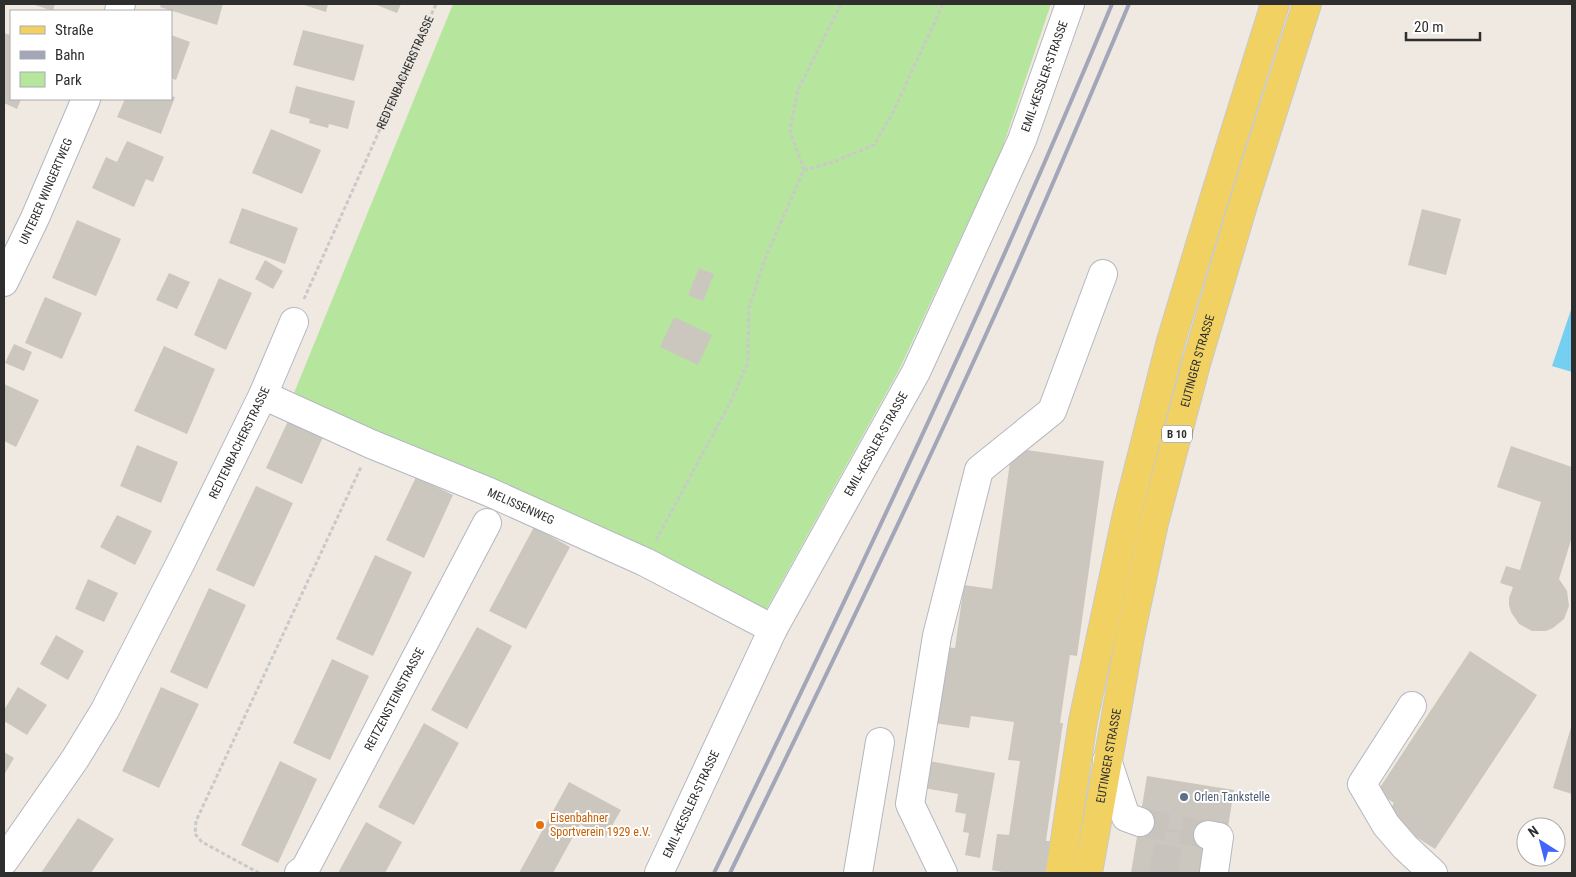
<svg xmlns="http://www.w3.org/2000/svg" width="1576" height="877" font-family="'Roboto Condensed',sans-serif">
<rect width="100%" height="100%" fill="#efe9e1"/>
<path fill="#b6e59e" d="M453,4H1051L1001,152L899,370L766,610L645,562L294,393Z"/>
<path fill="#75cff0" d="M1572,307V372L1552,366Z"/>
<g fill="#cbc7bf">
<path d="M32,4H55L53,11Z"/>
<path d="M161,4H223L217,25L160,7Z"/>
<path d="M301,4H328L326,12Z"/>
<path d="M374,4H401L397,13Z"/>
<path d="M303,30L364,45L354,81L293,65Z"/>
<path d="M4,33L11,35V99H21L17,109L4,103Z"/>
<path d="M171,35L190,42L176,80L171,78Z"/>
<path d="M296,86L355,101L348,129L329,124L328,128L309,123L310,119L289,113Z"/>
<path d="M171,96L175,97L161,134L117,117L125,99H171Z"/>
<path d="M271,129L321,150L302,194L252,173Z"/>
<path d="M127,141L164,157L153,182L146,179L134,207L92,188L106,157L117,162Z"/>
<path d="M242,208L298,228L285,264L229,243Z"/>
<path d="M1422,209L1461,219L1446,275L1408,265Z"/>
<path d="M77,220L121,239L96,296L52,278Z"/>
<path d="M265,260L283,271L273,289L255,279Z"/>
<path d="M699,268L714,274L703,301L688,295Z"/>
<path d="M169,273L190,282L177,309L156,300Z"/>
<path d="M219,278L252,293L226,350L194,335Z"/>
<path d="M45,297L82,313L62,359L25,343Z"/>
<path d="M674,317L712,335L698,365L660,347Z"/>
<path d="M14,344L32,352L24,371L5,363Z"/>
<path d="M164,346L215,369L187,434L134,411Z"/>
<path d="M4,384L39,400L16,447L4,441Z"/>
<path d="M288,421L323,437L302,484L266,468Z"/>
<path d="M137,445L178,462L161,503L120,486Z"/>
<path d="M1511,446L1572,467V537L1559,579L1567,591L1569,606L1564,619L1553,628L1546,631H1532L1519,624L1511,612L1509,605V598L1513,587L1500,583L1506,566L1520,570L1541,502L1497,487Z"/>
<path d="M1012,448L1104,461L1077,656L1070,655L1060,723H1063L1046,841H1051L1046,873H1002V872L992,870L997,834L1009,835L1020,761L1008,760L1014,722L971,716L969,728L934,723L945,647L955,648L964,585L992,589Z"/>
<path d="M416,477L453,495L424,558L386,540Z"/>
<path d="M256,486L293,503L254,587L216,570Z"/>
<path d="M117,515L152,531L135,565L100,547Z"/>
<path d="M534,527L570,547L526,629L489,611Z"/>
<path d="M375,555L412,572L373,656L336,639Z"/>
<path d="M88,579L118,593L104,622L75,609Z"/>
<path d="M209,588L246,605L207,689L170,672Z"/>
<path d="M477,627L512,646L467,729L431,710Z"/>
<path d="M56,635L84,651L68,680L40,664Z"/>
<path d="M1470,651L1537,695L1435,849L1385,817L1394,803L1377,792Z"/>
<path d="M332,659L369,676L330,760L293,743Z"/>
<path d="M18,687L47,705L27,735L4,721V710Z"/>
<path d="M161,687L199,704L159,788L122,771Z"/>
<path d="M424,723L459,743L414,825L378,807Z"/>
<path d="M1572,724V794L1553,788Z"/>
<path d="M4,752L14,758L4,775Z"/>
<path d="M280,761L317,779L278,863L241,845Z"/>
<path d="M929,761L995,773L980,858L965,855L969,833L963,832L966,814L955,812L958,794L924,788Z"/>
<path d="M1147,776L1234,790L1228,827L1213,873H1131Z"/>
<path d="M569,782L621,810L605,838L580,824L553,873H519Z"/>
<path d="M78,818L114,839L91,873H41Z"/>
<path d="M366,822L402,842L385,873H338Z"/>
</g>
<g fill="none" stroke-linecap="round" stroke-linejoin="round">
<g stroke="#c8c4bd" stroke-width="28" stroke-dasharray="28 14" stroke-linecap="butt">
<path d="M1140,822L1208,835"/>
<path d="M1163,873L1171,829"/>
</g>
<defs>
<g id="minor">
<path d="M119,11L121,4"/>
<path id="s2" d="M4,282L35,218L86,99"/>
<path id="s3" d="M263,395L371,444L489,492L645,562L773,629"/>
<path d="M1412,706L1362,784L1386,825L1405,847L1433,873"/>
<path d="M1107,760L1126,817L1140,822"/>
<path d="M1208,835L1219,837L1214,872"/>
<path id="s4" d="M4,861L75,759L105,710L181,562L263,395L294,322"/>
<path id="s5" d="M299,873L305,869L487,523"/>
<path id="s6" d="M659,873L773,629L916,372L1022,140L1070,4"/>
<path d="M858,873L880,742"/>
<path d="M943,873L910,804L937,636L979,470L1052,411L1103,274"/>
</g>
<g id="major">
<path d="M1060,873L1083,721L1127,514L1171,341L1214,199L1275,4"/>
<path id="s7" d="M1088,873L1130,636L1154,523L1196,364L1243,205L1307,4"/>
</g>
</defs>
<use href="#minor" stroke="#b4b7c1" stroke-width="30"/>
<use href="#major" stroke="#c9c9c9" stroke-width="30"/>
<g stroke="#c9c9c9" stroke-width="3" stroke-dasharray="4 2.5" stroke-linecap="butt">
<path d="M804,170L790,130L798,90L841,4"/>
<path id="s1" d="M304,299L436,4"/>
<path d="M656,540L732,399L748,362L749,308L766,256L804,170L833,162L874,145L892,114L943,4"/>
<path d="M259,873L202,842L195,834L196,821L361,467"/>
</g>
<use href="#minor" stroke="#fff" stroke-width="28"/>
<use href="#major" stroke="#f2d163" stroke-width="28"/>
<g stroke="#a3a6b8" stroke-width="4">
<path d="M714,873C853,586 990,298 1112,4"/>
<path d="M730,873C812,705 894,536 972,365C1027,246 1078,125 1129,4"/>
</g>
</g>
<circle fill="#5c6f8a" stroke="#fff" stroke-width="2" cx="1184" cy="797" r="5"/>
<circle fill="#e8710a" stroke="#fff" stroke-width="2" cx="540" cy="825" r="5"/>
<g text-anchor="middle" stroke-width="4" stroke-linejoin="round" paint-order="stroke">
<rect fill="#fff" stroke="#6d6d6d" stroke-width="1" x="1162" y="425.5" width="30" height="17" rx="4"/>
<g font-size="11" font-weight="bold" fill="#2e2e2e">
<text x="1177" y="438">B 10</text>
</g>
<g font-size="12" fill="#2e2e2e" stroke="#fff">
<text dy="4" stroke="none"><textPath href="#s1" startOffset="248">REDTENBACHERSTRASSE</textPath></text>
<text dy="4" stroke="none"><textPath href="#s6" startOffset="886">EMIL-KESSLER-STRASSE</textPath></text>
<text dy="4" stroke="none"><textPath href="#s2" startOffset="100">UNTERER WINGERTWEG</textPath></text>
<text dy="4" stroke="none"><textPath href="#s7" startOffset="524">EUTINGER STRASSE</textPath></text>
<text dy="4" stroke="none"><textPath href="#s4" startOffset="481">REDTENBACHERSTRASSE</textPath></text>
<text dy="4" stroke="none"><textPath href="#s6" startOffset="481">EMIL-KESSLER-STRASSE</textPath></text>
<text dy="4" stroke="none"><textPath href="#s3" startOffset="281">MELISSENWEG</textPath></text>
<text dy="4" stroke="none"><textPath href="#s5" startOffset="199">REITZENSTEINSTRASSE</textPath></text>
<text dy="4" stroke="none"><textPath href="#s7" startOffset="119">EUTINGER STRASSE</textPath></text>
<text dy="4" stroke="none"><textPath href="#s6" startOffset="76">EMIL-KESSLER-STRASSE</textPath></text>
</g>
<g font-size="12" fill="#4e5e75" stroke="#fff" text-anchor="start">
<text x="1194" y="801">Orlen Tankstelle</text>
</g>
<g font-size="12" fill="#c56008" stroke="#fff" text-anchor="start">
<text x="550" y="822">Eisenbahner<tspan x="550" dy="14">Sportverein 1929 e.V.</tspan></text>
</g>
</g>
<rect width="1576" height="877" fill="none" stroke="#2e2e2e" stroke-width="10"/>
<rect x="10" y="10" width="162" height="90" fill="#ffffff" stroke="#ababab"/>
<rect x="20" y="26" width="25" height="8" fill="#f2d163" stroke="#ababab"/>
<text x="55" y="35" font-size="15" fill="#2e2e2e">Straße</text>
<rect x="20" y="51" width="25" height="8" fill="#a3a6b8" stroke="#ababab"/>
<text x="55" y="60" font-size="15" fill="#2e2e2e">Bahn</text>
<rect x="20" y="72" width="25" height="15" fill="#b6e59e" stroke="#ababab"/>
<text x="55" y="85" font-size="15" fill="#2e2e2e">Park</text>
<g transform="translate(1541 842) rotate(324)"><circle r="24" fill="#ffffff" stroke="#ababab"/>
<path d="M0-4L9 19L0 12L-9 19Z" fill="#4264fb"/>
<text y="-8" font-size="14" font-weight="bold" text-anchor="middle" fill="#2e2e2e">N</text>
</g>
<path d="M1406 32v8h74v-8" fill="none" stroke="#2e2e2e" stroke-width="2.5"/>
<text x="1414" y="32" font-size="15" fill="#2e2e2e" stroke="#ffffff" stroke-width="4" paint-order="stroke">20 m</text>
</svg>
